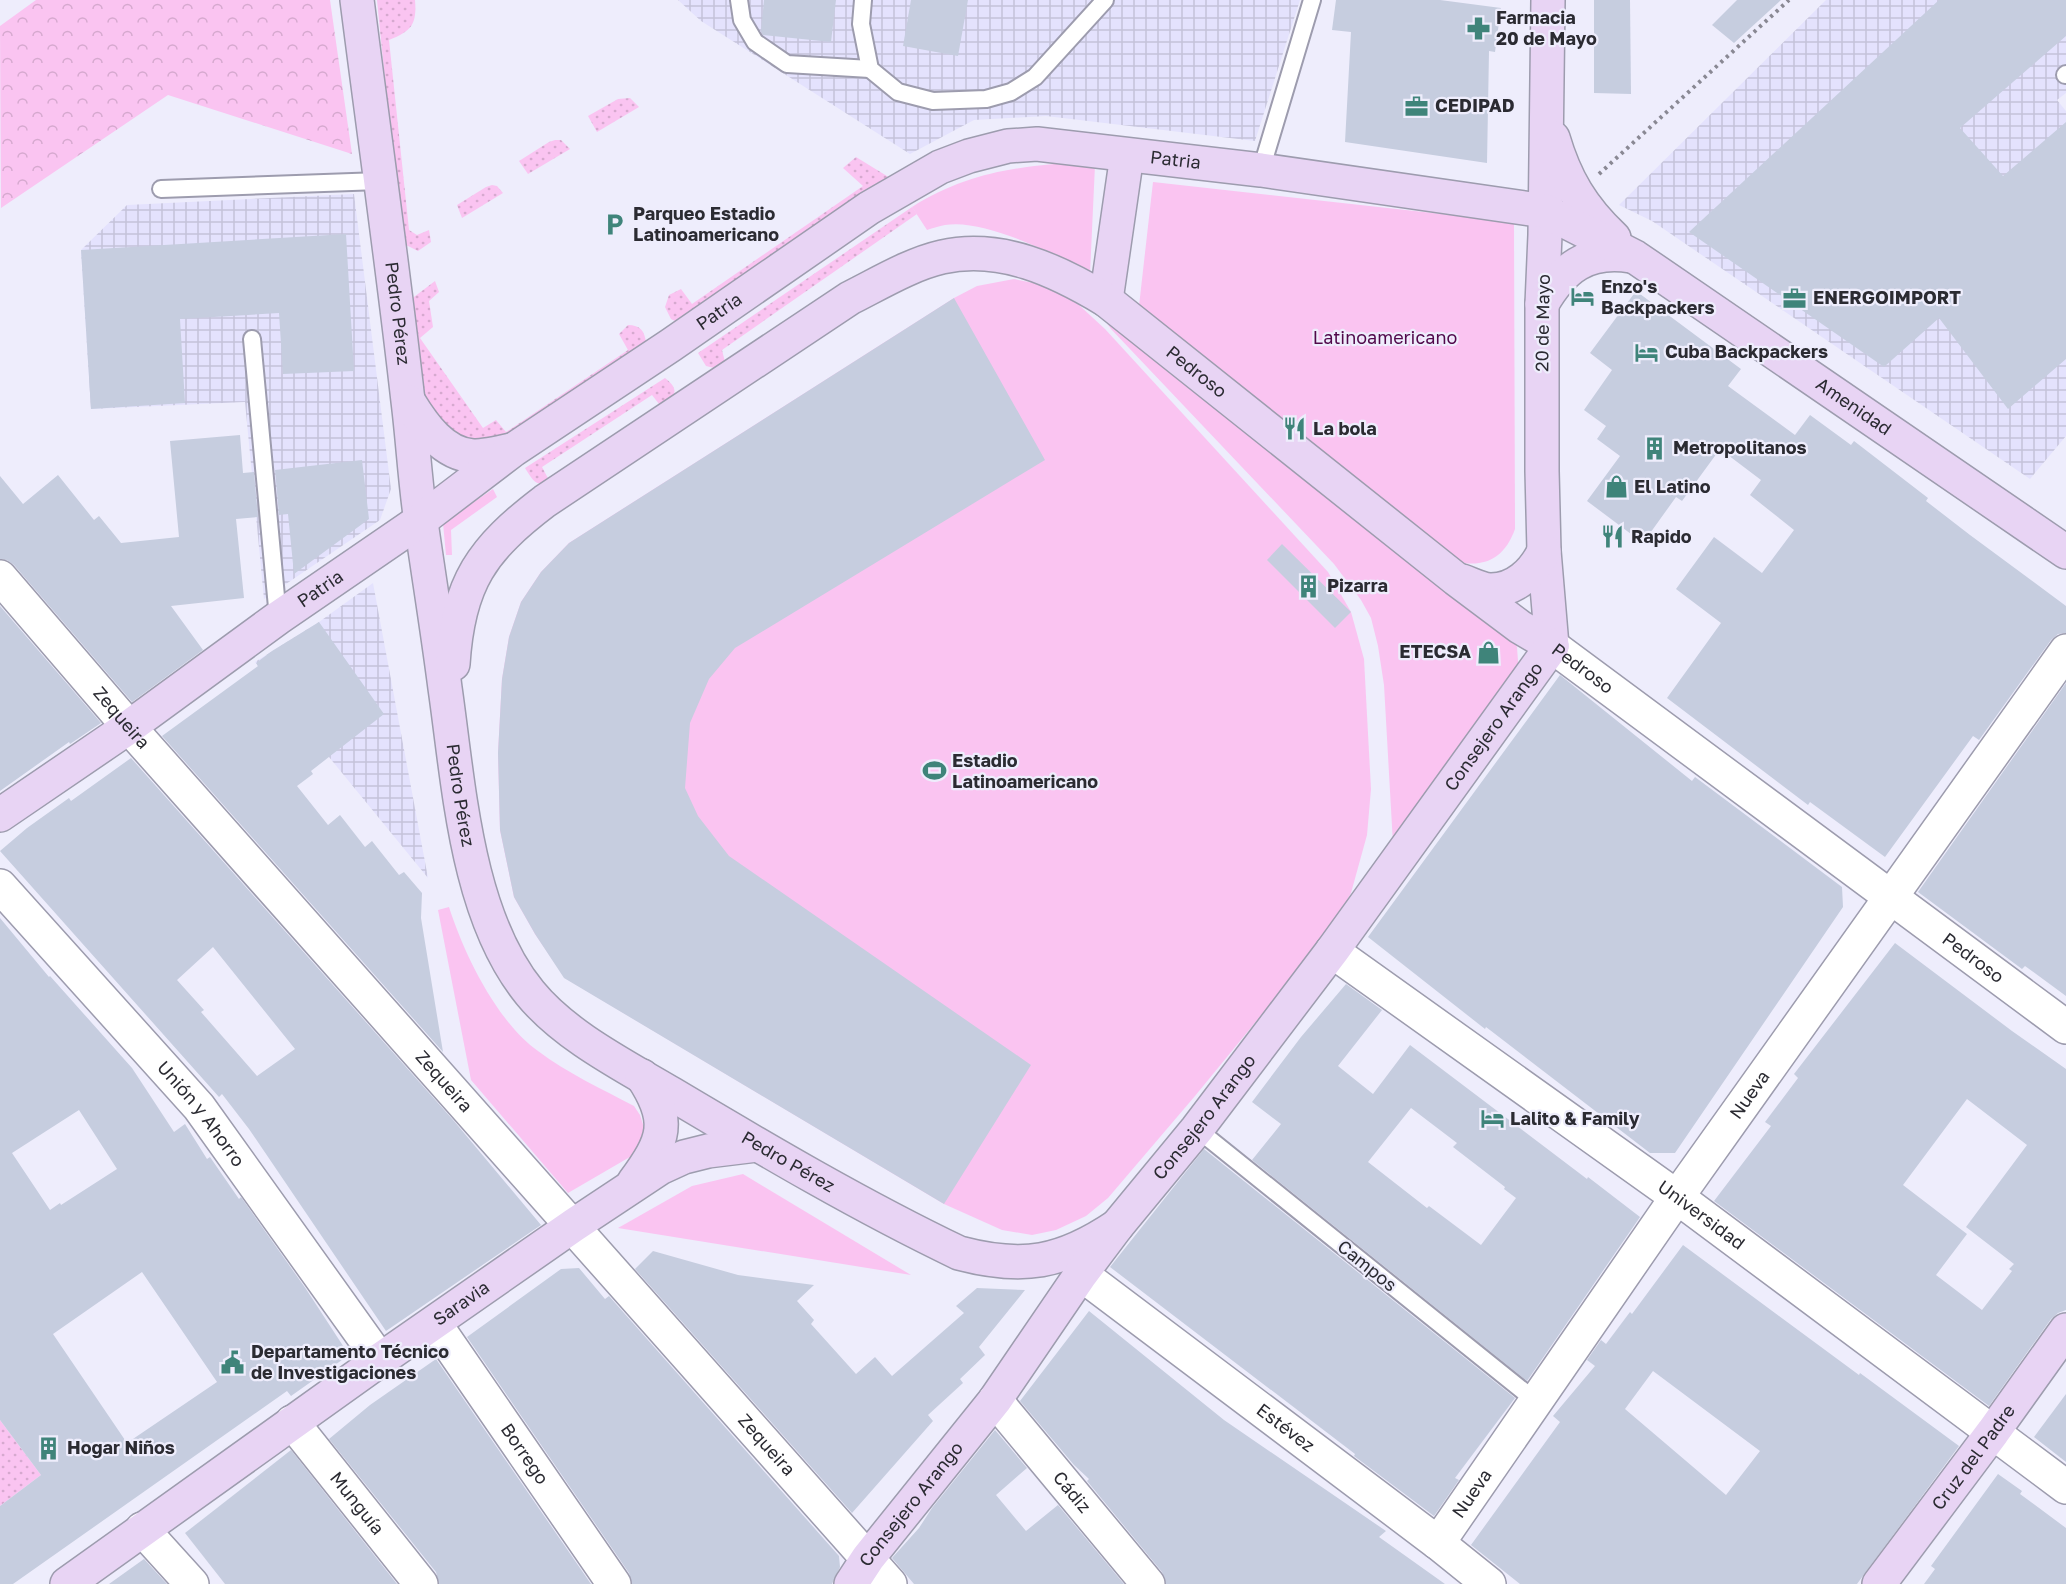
<svg xmlns="http://www.w3.org/2000/svg" width="2066" height="1584" font-family="'Golos Text',sans-serif">
<defs>
<pattern id="industrial-grid" width="8" height="8" patternUnits="userSpaceOnUse" patternTransform="scale(1.5)"><rect width="8" height="8" fill="#e4e2fd"/><path d="M0 4h8M4 0v8" fill="none" stroke="#c4c2d9"/></pattern>
<pattern id="forest-crowns" width="20" height="18" patternUnits="userSpaceOnUse" patternTransform="scale(1.5)"><rect width="20" height="18" fill="#fac4f1"/><path d="M2 6a3 3 0 1 1 6 0M12 15a3 3 0 1 1 6 0" fill="none" stroke="#d6a9cf"/></pattern>
<pattern id="garden-dots" width="8" height="8" patternUnits="userSpaceOnUse" patternTransform="scale(1.5)"><rect width="8" height="8" fill="#fac4f1"/><path d="M2 2h.1M6 6h.1" fill="none" stroke="#d6a9cf" stroke-width="1.8" stroke-linecap="round"/></pattern>
</defs>
<rect width="100%" height="100%" fill="#eeedfc"/>
<g fill="url(#industrial-grid)">
<path d="M678,0H1300L1255,141L1046,116L974,120L910,154L701,21Z"/>
<path d="M1826,0H2066V93L2057,100L2066,111V436L2030,479L1652,221L1619,205Z"/>
<path d="M354,194L391,489L380,520L264,599L245,402L91,409L81,250L127,205Z"/>
<path d="M373,583L428,878L329,757L255,662L319,622Z"/>
</g>
<g fill="#fac4f1">
<path d="M1054,164L1095,165L1090,274C1057,255 984,218 945,225C939,226 933,228 927,230L912,207C959,178 1000,169 1054,164Z"/>
<path d="M1153,182L1514,222L1515,529C1505,557 1486,568 1457,562L1139,306Z"/>
<path d="M1014,279L1053,287L1079,305L1105,329L1328,572L1351,612L1364,659L1371,789L1367,835L1351,893L1331,930L1195,1096L1108,1198L1086,1216L1056,1230L1032,1235L1002,1230L944,1204L565,978L535,934L514,897L500,830L498,753L502,679L509,637L521,602L541,572L569,543L954,298L977,286Z"/>
<path d="M1093,304L1511,636L1517,647L1519,675L1393,844L1384,685L1378,646L1371,618L1361,600L1334,564L1111,329Z"/>
<path d="M493,489L497,497L451,530L452,555H446L443,523Z"/>
<path d="M449,907C464,954 497,1022 538,1051C567,1073 602,1089 634,1106L640,1115L646,1134L635,1154L568,1193L471,1080L438,910Z"/>
<path d="M743,1174L911,1275L618,1228L692,1186Z"/>
</g>
<path fill="url(#forest-crowns)" d="M36,0H330L352,154L168,95L1,208L0,26Z"/>
<g fill="url(#garden-dots)">
<path d="M377,0H415C417,24 412,31 389,40L409,230L417,235L429,230L431,242L418,251L404,244L401,240Z"/>
<path d="M630,98L639,107L597,132L588,116L618,99Z"/>
<path d="M555,140H561L570,149L528,174L519,161L549,142Z"/>
<path d="M856,157L895,181L677,322L671,319L665,307L669,295L681,289L692,304L863,186L843,168Z"/>
<path d="M492,185L497,186L503,193L462,218L457,205L486,187Z"/>
<path d="M912,207L917,214L722,350L725,362L718,369L706,366L698,353Z"/>
<path d="M435,281L439,292L429,301L433,327L420,338L483,428L496,420L506,432L628,350L619,334L628,325C640,325 645,331 646,343L510,439L466,443L424,404L410,300Z"/>
<path d="M665,378C679,389 677,396 663,405L659,404L652,395L542,467L550,482C536,488 532,479 525,468Z"/>
<path d="M0,1420L41,1475L0,1506Z"/>
</g>
<g fill="#c6cddf" fill-rule="evenodd">
<path d="M764,0H836L831,42L763,35L761,31Z"/>
<path d="M911,0H968L958,56L903,46Z"/>
<path d="M1336,0H1440L1501,8L1495,52L1489,51L1487,163L1345,142L1351,32L1332,30Z"/>
<path d="M1594,0H1630L1631,94L1594,93Z"/>
<path d="M1737,0H1781L1734,43L1712,25Z"/>
<path d="M1939,0H2066V36L1960,128L2003,176L2066,122V359L2008,409L1939,318L1884,367L1689,232Z"/>
<path d="M346,234L354,371L283,374L279,313L180,319L185,403L91,409L81,250Z"/>
<path d="M1636,291L1741,369L1728,386L1795,435L1810,415L1851,445L1854,441L1928,498L1926,501L1970,535L2066,606V633L2058,634L2051,640L1979,740L1973,736L1885,857L1810,802L1808,805L1667,698L1721,623L1676,589L1714,537L1762,573L1794,530L1750,495L1761,480L1720,449L1682,501L1676,497L1643,543L1587,501L1620,456L1597,439L1606,426L1584,410L1612,370L1590,353Z"/>
<path d="M954,298L1045,460L735,648L709,679L690,723L685,788L698,816L729,856L1031,1065L944,1204L564,978L535,934L514,897L500,830L498,753L502,679L509,637L521,602L541,572L569,543Z"/>
<path d="M240,435L243,473L254,472L258,517L236,519L244,598L171,606L203,650L132,702L14,565L7,560L0,559V476L23,504L58,475L94,520L99,516L121,543L179,537L170,441Z"/>
<path d="M362,460L369,519L294,574L288,514L279,515L275,470Z"/>
<path d="M1282,544L1351,612L1335,628L1267,560Z"/>
<path d="M0,606L101,723L70,744L69,742L0,791Z"/>
<path d="M319,622L384,714L311,771L313,774L297,786L328,825L340,815L365,847L372,841L399,875L404,872L422,893L421,918L443,1052L162,736L258,666L256,663L272,651Z"/>
<path d="M1560,675L1692,781L1695,777L1842,887L1843,907L1675,1153H1650L1486,1027L1485,1029L1368,937Z"/>
<path d="M2066,683V996L2025,966L2022,969L1918,892Z"/>
<path d="M131,758L454,1121L541,1225L386,1331L249,1129L222,1094L219,1097L0,851L27,828L69,798L71,801ZM213,947L295,1049L257,1076L201,1012L204,1010L177,980Z"/>
<path d="M0,918L49,977L50,976L132,1068L174,1132L185,1124L207,1159L210,1157L239,1199L241,1197L306,1289L349,1355L291,1396L287,1391L13,1584H0V1506L41,1475L0,1420ZM79,1110L117,1169L61,1205L60,1203L50,1210L12,1153ZM142,1272L217,1382L127,1443L53,1334Z"/>
<path d="M1895,943L2012,1031L2066,1069V1310L2058,1313L2051,1319L1989,1406L1714,1201L1771,1126L1765,1122L1798,1078L1794,1074ZM1967,1099L2027,1145L1966,1227L2014,1264L2009,1269L2012,1271L1982,1310L1936,1275L1967,1234L1903,1185Z"/>
<path d="M1346,984L1382,1010L1338,1066L1373,1094L1410,1045L1587,1179L1588,1177L1640,1217L1527,1381L1252,1160L1281,1124L1252,1102L1301,1037ZM1411,1108L1457,1143L1453,1147L1505,1187L1504,1189L1516,1198L1481,1245L1429,1206L1427,1208L1368,1162Z"/>
<path d="M1204,1149L1515,1398L1455,1478L1459,1480L1434,1516L1354,1456L1355,1454L1110,1267Z"/>
<path d="M1683,1245L1859,1375L1860,1373L1959,1446L1857,1584H1520L1471,1545L1560,1422L1553,1416L1595,1366L1587,1360L1601,1340L1606,1344L1630,1312L1632,1314ZM1653,1371L1760,1451L1726,1495L1625,1409Z"/>
<path d="M653,1251L738,1275L814,1285L797,1301L814,1320L811,1324L856,1374L875,1357L892,1376L964,1313L956,1306L977,1288L1025,1290L979,1347L985,1355L960,1379L963,1383L928,1415L933,1421L852,1513L635,1269Z"/>
<path d="M579,1268L605,1299L609,1296L839,1556L840,1567L832,1584H632L629,1573L467,1337L561,1269Z"/>
<path d="M1089,1311L1224,1420L1386,1531L1379,1537L1445,1584H1166L1162,1572L1087,1481L1089,1479L1074,1465L1020,1401Z"/>
<path d="M436,1359L591,1584H439L436,1572L329,1439L370,1405Z"/>
<path d="M2066,1394V1462L2034,1437Z"/>
<path d="M995,1430L1027,1468L996,1495L1026,1531L1058,1505L1124,1584H914L892,1558L919,1528L932,1508Z"/>
<path d="M291,1450L397,1584H225L185,1533Z"/>
<path d="M1998,1474L2022,1491L2020,1494L2066,1528V1584H1924L1935,1569L1931,1566Z"/>
<path d="M144,1559L167,1584H109Z"/>
</g>
<g fill="none" stroke-linecap="round" stroke-linejoin="round">
<defs>
<g id="lane">
<path d="M739,0L742,20L755,42L787,64L870,69"/>
<path d="M863,0L861,24L870,69L898,92L933,101L986,99L1011,92L1035,77L1105,0"/>
<path d="M2065,75L2066,74"/>
<path d="M1261,170L1312,0"/>
<path d="M161,189L380,181"/>
<path d="M252,339L278,618"/>
<path d="M1197,1129L1537,1402"/>
</g>
<g id="street">
<path id="s1" d="M0,577L129,727L890,1584"/>
<path id="s2" d="M1552,646L2066,1027"/>
<path id="s3" d="M0,886L199,1107L380,1360"/>
<path id="s4" d="M1332,951L1677,1197L2066,1487"/>
<path id="s5" d="M1081,1274L1438,1543L1489,1584"/>
<path id="s6" d="M435,1324L614,1584"/>
<path id="s7" d="M995,1400L1148,1584"/>
<path id="s8" d="M292,1422L421,1584"/>
<path d="M142,1529L192,1584"/>
<path id="s9" d="M1438,1543L1677,1197L2066,651"/>
</g>
<g id="secondary">
<path id="s10" d="M357,0C374,134 393,267 408,401C413,441 415,482 421,522C429,578 438,633 445,688C459,785 466,915 530,993C565,1036 625,1066 672,1094C766,1150 861,1206 959,1253C1023,1270 1062,1263 1117,1226"/>
<path d="M1548,0L1545,235L1542,304V471L1544,551L1552,646"/>
<path d="M1553,138C1565,179 1582,208 1614,238"/>
<path d="M1106,300L1127,155"/>
<path d="M1542,304C1563,268 1587,249 1631,256"/>
<path d="M409,402C423,425 443,454 473,456C485,456 498,453 511,450"/>
<path d="M1462,581C1471,584 1480,589 1489,590C1515,591 1534,572 1544,551"/>
<path id="s11" d="M453,664C458,582 482,549 545,501L850,298C878,284 911,264 942,257C1001,244 1056,270 1106,300L1456,579L1520,627L1552,646"/>
<path id="s12" d="M0,815L129,727L278,618L421,520L513,450L671,345L869,208L940,167L969,156L1008,146L1037,144L1261,170L1545,211L1635,257L2066,552"/>
<path d="M634,1182C665,1140 672,1121 642,1076"/>
<path id="s13" d="M67,1584L380,1360L574,1225L660,1168L684,1157L708,1151L757,1145"/>
<path id="s14" d="M851,1584L868,1558L995,1400L1081,1274L1117,1226L1197,1129L1332,951L1552,646"/>
<path id="s15" d="M1879,1584L1993,1432L2066,1330"/>
</g>
</defs>
<use href="#lane" stroke="#9d9cae" stroke-width="20"/>
<use href="#street" stroke="#9d9cae" stroke-width="36"/>
<use href="#secondary" stroke="#9d9cae" stroke-width="36"/>
<path stroke="#898893" stroke-width="4" stroke-dasharray="3 4.5" stroke-linecap="butt" d="M1599,174L1789,0"/>
<use href="#lane" stroke="#fff" stroke-width="16"/>
<use href="#street" stroke="#fff" stroke-width="33"/>
<use href="#secondary" stroke="#e8d4f4" stroke-width="33"/>
</g>
<defs>
<symbol id="pharmacy-bare" viewBox="-9 -9 18 18"><path d="M-2-6h4v4h4v4h-4v4h-4v-4h-4v-4h4Z" fill="#3f847a" stroke="#eeedfc" stroke-width="2.5" paint-order="stroke"/></symbol>
<symbol id="office-bare" viewBox="-9 -9 18 18"><path d="M-6-3h4V-5.5h4V-3h4V5H-6ZM-1-4.5V-3h2v-1.5ZM-6 0V1H6V0Z" fill="#3f847a" stroke="#eeedfc" stroke-width="2.5" paint-order="stroke"/></symbol>
<symbol id="parking-bare" viewBox="-9 -9 18 18"><path d="M-3.5-5.5H1a3.5 3.5 0 0 1 0 7H-1V5.5H-3.5ZM-1-3.4V-.6H.8a1.4 1.4 0 0 0 0-2.8Z" fill="#3f847a" stroke="#eeedfc" stroke-width="2.5" paint-order="stroke"/></symbol>
<symbol id="hotel-bare" viewBox="-9 -9 18 18"><path d="M-6-4.5h1.5V1H6V5H4.5V3h-9V5H-6ZM-4 0a1.8 1.8 0 1 1 3.6 0ZM.5 0V-2.5h3Q6-2.5 6 0Z" fill="#3f847a" stroke="#eeedfc" stroke-width="2.5" paint-order="stroke"/></symbol>
<symbol id="restaurant-bare" viewBox="-9 -9 18 18"><path d="M-5-6h1v4h1v-4h1v4h1v-4h1v5L-1.5 .5V6h-2V.5L-5-1ZM5-6V6H3V1.5H1.5Q1.5-4 5-6Z" fill="#3f847a" stroke="#eeedfc" stroke-width="2.5" paint-order="stroke"/></symbol>
<symbol id="building-bare" viewBox="-9 -9 18 18"><path d="M-4-6H4V6H1V3H-1V6H-4ZM-2.5-4.3h1.7v1.8h-1.7ZM.8-4.3h1.7v1.8H.8ZM-2.5-1h1.7V.8h-1.7ZM.8-1h1.7V.8H.8Z" fill="#3f847a" stroke="#eeedfc" stroke-width="2.5" paint-order="stroke"/></symbol>
<symbol id="shop-bare" viewBox="-9 -9 18 18"><path d="M-5-2.5h2.3a2.7 3.5 0 0 1 5.4 0H5L5.5 6h-11ZM-1.5-2.5h3a1.5 2.3 0 0 0-3 0Z" fill="#3f847a" stroke="#eeedfc" stroke-width="2.5" paint-order="stroke"/></symbol>
<symbol id="stadium-bare" viewBox="-9 -9 18 18"><path d="M0-5a6.5 5 0 1 0 0 10a6.5 5 0 1 0 0-10ZM-3.5-1.8h7v3.6h-7Z" fill="#3f847a" stroke="#eeedfc" stroke-width="2.5" paint-order="stroke"/></symbol>
<symbol id="civic-bare" viewBox="-9 -9 18 18"><path d="M-.6-6.5H3V-4.5H.6V-3L4-1V1h2V6H-6V1h2V-1L-.6-3ZM-1.2 2.5V6h2.4V2.5Z" fill="#3f847a" stroke="#eeedfc" stroke-width="2.5" paint-order="stroke"/></symbol>
</defs>
<g fill-rule="evenodd">
<use href="#pharmacy-bare" x="1462" y="12" width="33" height="33"/>
<use href="#office-bare" x="1400" y="90" width="33" height="33"/>
<use href="#parking-bare" x="598" y="208" width="33" height="33"/>
<use href="#hotel-bare" x="1566" y="280" width="33" height="33"/>
<use href="#office-bare" x="1778" y="282" width="33" height="33"/>
<use href="#hotel-bare" x="1630" y="336" width="33" height="33"/>
<use href="#restaurant-bare" x="1278" y="412" width="33" height="33"/>
<use href="#building-bare" x="1638" y="432" width="33" height="33"/>
<use href="#shop-bare" x="1600" y="470" width="33" height="33"/>
<use href="#restaurant-bare" x="1596" y="520" width="33" height="33"/>
<use href="#building-bare" x="1292" y="570" width="33" height="33"/>
<use href="#shop-bare" x="1472" y="636" width="33" height="33"/>
<use href="#stadium-bare" x="918" y="754" width="33" height="33"/>
<use href="#hotel-bare" x="1476" y="1102" width="33" height="33"/>
<use href="#civic-bare" x="216" y="1346" width="33" height="33"/>
<use href="#building-bare" x="32" y="1432" width="33" height="33"/>
</g>
<g text-anchor="middle" stroke-width="4.5" stroke-linejoin="round" paint-order="stroke">
<g font-size="18" font-weight="bold" fill="#2b2b32" stroke="#eeedfc" text-anchor="start">
<text x="1496" y="24">Farmacia<tspan x="1496" dy="21">20 de Mayo</tspan></text>
<text x="1435" y="112">CEDIPAD</text>
<text x="633" y="220">Parqueo Estadio<tspan x="633" dy="21">Latinoamericano</tspan></text>
<text x="1601" y="293">Enzo's<tspan x="1601" dy="21">Backpackers</tspan></text>
<text x="1813" y="304">ENERGOIMPORT</text>
<text x="1665" y="358">Cuba Backpackers</text>
<text x="1313" y="435">La bola</text>
<text x="1673" y="454">Metropolitanos</text>
<text x="1634" y="493">El Latino</text>
<text x="1631" y="543">Rapido</text>
<text x="1327" y="592">Pizarra</text>
<text x="1471" y="658" text-anchor="end">ETECSA</text>
<text x="952" y="767">Estadio<tspan x="952" dy="21">Latinoamericano</tspan></text>
<text x="1510" y="1125">Lalito &amp; Family</text>
<text x="251" y="1358">Departamento Técnico<tspan x="251" dy="21">de Investigaciones</tspan></text>
<text x="67" y="1454">Hogar Niños</text>
</g>
<g font-size="18" fill="#2b2b32" stroke="#eeedfc">
<text dy="6" stroke="none"><textPath href="#s12" startOffset="1382">Patria</textPath></text>
<text dy="6" stroke="none"><textPath href="#s12" startOffset="878">Patria</textPath></text>
<text dy="6" stroke="none"><textPath href="#s10" startOffset="316">Pedro Pérez</textPath></text>
<text transform="translate(1543 323) rotate(-89)" y="6">20 de Mayo</text>
<text dy="6" stroke="none"><textPath href="#s11" startOffset="952">Pedroso</textPath></text>
<text dy="6" stroke="none"><textPath href="#s12" startOffset="2121">Amenidad</textPath></text>
<text dy="6" stroke="none"><textPath href="#s12" startOffset="392">Patria</textPath></text>
<text dy="6" stroke="none"><textPath href="#s2" startOffset="38">Pedroso</textPath></text>
<text dy="6" stroke="none"><textPath href="#s1" startOffset="186">Zequeira</textPath></text>
<text dy="6" stroke="none"><textPath href="#s14" startOffset="1072">Consejero Arango</textPath></text>
<text dy="6" stroke="none"><textPath href="#s10" startOffset="802">Pedro Pérez</textPath></text>
<text dy="6" stroke="none"><textPath href="#s2" startOffset="524">Pedroso</textPath></text>
<text dy="6" stroke="none"><textPath href="#s1" startOffset="672">Zequeira</textPath></text>
<text dy="6" stroke="none"><textPath href="#s9" startOffset="546">Nueva</textPath></text>
<text dy="6" stroke="none"><textPath href="#s3" startOffset="304">Unión y Ahorro</textPath></text>
<text dy="6" stroke="none"><textPath href="#s14" startOffset="586">Consejero Arango</textPath></text>
<text dy="6" stroke="none"><textPath href="#s10" startOffset="1324">Pedro Pérez</textPath></text>
<text dy="6" stroke="none"><textPath href="#s4" startOffset="454">Universidad</textPath></text>
<text transform="translate(1367 1266) rotate(39)" y="6">Campos</text>
<text dy="6" stroke="none"><textPath href="#s13" startOffset="484">Saravia</textPath></text>
<text dy="6" stroke="none"><textPath href="#s5" startOffset="256">Estévez</textPath></text>
<text dy="6" stroke="none"><textPath href="#s1" startOffset="1158">Zequeira</textPath></text>
<text dy="6" stroke="none"><textPath href="#s6" startOffset="158">Borrego</textPath></text>
<text dy="6" stroke="none"><textPath href="#s15" startOffset="158">Cruz del Padre</textPath></text>
<text dy="6" stroke="none"><textPath href="#s7" startOffset="120">Cádiz</textPath></text>
<text dy="6" stroke="none"><textPath href="#s9" startOffset="60">Nueva</textPath></text>
<text dy="6" stroke="none"><textPath href="#s8" startOffset="104">Munguía</textPath></text>
<text dy="6" stroke="none"><textPath href="#s14" startOffset="100">Consejero Arango</textPath></text>
</g>
<g font-size="18" fill="#51084b" stroke="#eeedfc">
<text x="1385" y="344">Latinoamericano</text>
</g>
</g>
</svg>
